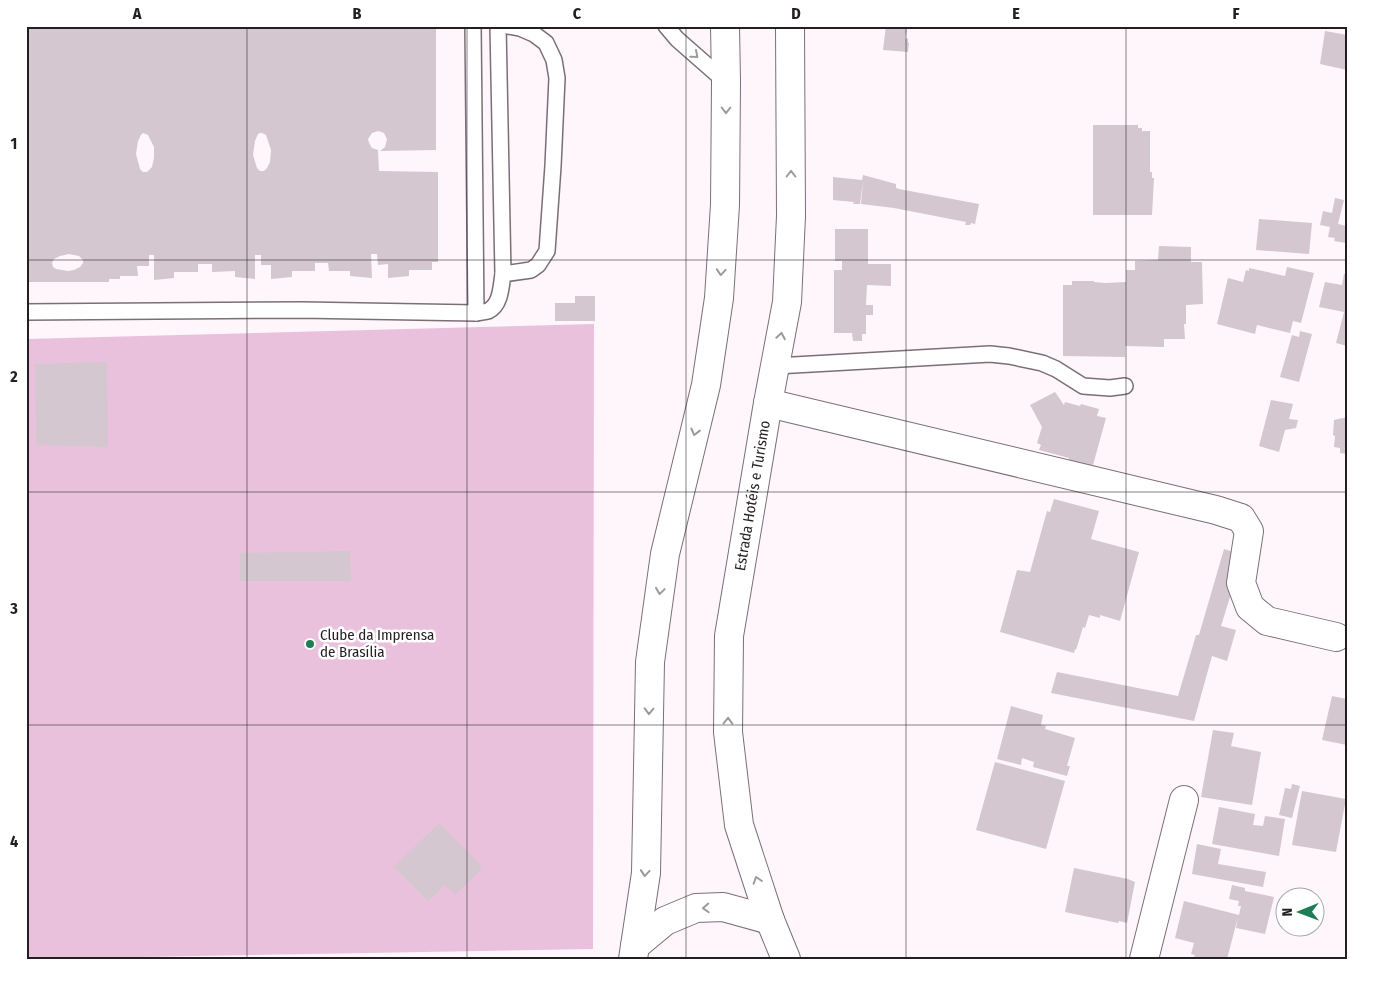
<svg xmlns="http://www.w3.org/2000/svg" width="1373" height="985" font-family="'Fira Sans Condensed',sans-serif">
<rect width="100%" height="100%" fill="#fef6fb"/>
<path fill="#eac1dc" d="M594,324L593,949L26,959V339Z"/>
<g fill="#d4c7cf" fill-rule="evenodd">
<path d="M26,26H436V150L380,151L385,147L387,139L384,133L378,131L372,133L368,139L369,143L372,148L378,150L379,171L438,172V262H432V270H409V276L388,278V264L378,265L377,254H371L372,278L350,276V271H329L328,263H315V271H292V277L271,279V265H261V255H255V279L235,277V271L212,272V264H198V272H174V278L154,280V255H149V266H137L138,276H120V279H109V282H26ZM143,133L148,135L154,147V158L152,167L147,172H143L140,169L136,154L138,141L141,135ZM260,133H262L266,135L271,150L270,162L267,168L264,171H260L257,168L253,155L255,141L258,134ZM69,254L79,256L83,260V263L80,267L74,270L68,271L56,269L53,267L52,263L54,259L60,256Z"/>
<path d="M886,26H906L907,31L905,38L908,39V43H909L908,52L883,50Z"/>
<path d="M1325,31L1347,35V70L1320,64Z"/>
<path d="M1093,125H1138V128H1142V131H1150V172H1152V178H1154L1152,215H1093Z"/>
<path d="M863,175L896,184V188L899,189L979,204L975,224L971,223L970,225H965L966,222L894,208L861,204L863,181L860,204H853L854,202L833,200V177L862,180Z"/>
<path d="M1335,198L1344,200L1338,224L1347,226L1346,243L1334,241L1335,238L1328,237L1330,227L1320,225L1323,211L1332,213Z"/>
<path d="M1259,219L1312,223L1309,254L1256,250Z"/>
<path d="M835,229H868V264H891V286L867,285L866,305H873V315H866V334H862V341H853L852,333H834V270H842V261H835Z"/>
<path d="M1159,246L1191,247V262H1202L1203,304L1186,305V324H1184L1185,339H1164V347L1125,346V357L1063,356V285H1072V281H1094V282L1105,283L1126,282V270H1135V261L1158,260Z"/>
<path d="M1287,267L1314,273L1301,323L1293,321L1290,333L1257,325L1255,334L1217,324L1228,278L1243,282L1246,270L1249,271V268L1285,276Z"/>
<path d="M1344,274L1347,275V346L1336,343L1344,312L1319,307L1325,282L1342,285Z"/>
<path d="M575,296H595V321H555V303H575Z"/>
<path d="M1300,331L1312,334L1299,382L1280,377L1292,335L1299,337Z"/>
<path d="M107,362L108,447L36,445L35,364Z"/>
<path d="M1055,392L1064,405L1065,402L1080,406L1081,404L1099,409L1097,416L1106,418L1093,465L1111,470L1106,490L1063,479L1069,458L1039,450L1041,445L1037,443L1042,427L1030,405Z"/>
<path d="M1271,400L1293,404L1289,419L1298,420L1296,428L1285,430L1279,452L1259,446Z"/>
<path d="M1347,417V454L1340,453V448L1334,447L1335,436L1333,435L1334,420Z"/>
<path d="M1054,499L1099,511L1091,539L1139,552L1120,621L1100,615V618L1089,615L1085,628L1083,627L1076,650L1075,649L1074,653L1000,632L1017,570L1030,572L1047,511L1050,512Z"/>
<path d="M1224,549L1243,555L1221,626L1236,630L1227,661L1212,656L1194,721L1051,693L1057,672L1178,696L1196,635H1199Z"/>
<path d="M350,551L351,581H240V553Z"/>
<path d="M1332,696L1347,699V745L1322,740Z"/>
<path d="M1011,706L1043,715L1041,725L1046,726L1045,729L1075,738L1067,766H1070L1067,776L1033,767L1034,762L1022,758L1021,765L997,759Z"/>
<path d="M1213,730L1234,733L1231,746L1261,752L1252,805L1201,797Z"/>
<path d="M995,762L1065,781L1046,849L976,830Z"/>
<path d="M1292,784L1300,786L1292,818L1279,815L1285,788L1291,789Z"/>
<path d="M1302,791L1346,799L1336,852L1292,845Z"/>
<path d="M1219,807L1255,814L1253,825L1263,826L1265,816L1285,819L1279,856L1212,844Z"/>
<path d="M438,824H440L482,866L480,868L482,869L455,895L445,885L428,901L394,867Z"/>
<path d="M1197,844L1221,849L1218,864L1266,872L1263,887L1192,874Z"/>
<path d="M1074,868L1128,879L1135,882L1127,923L1119,921L1118,923L1065,912Z"/>
<path d="M1232,885L1245,888V891L1274,897L1265,934L1236,928L1238,917L1227,959H1203L1194,957L1195,955L1191,954L1194,943L1175,938L1184,901L1239,915L1241,906H1238L1239,901L1229,899Z"/>
</g>
<g fill="none" stroke-linecap="round" stroke-linejoin="round">
<defs>
<g id="lane">
<path d="M473,26L476,313C480,312 485,312 488,311C501,305 501,286 503,274L531,270L538,265L547,251L553,166L557,78L554,60L546,43L534,34L520,28L508,26"/>
<path d="M498,26L503,274"/>
<path d="M666,26L677,39L726,82"/>
<path d="M26,312L301,310L476,313"/>
<path d="M776,366L990,354L1009,356L1042,363L1056,369L1083,386L1110,388L1125,386"/>
</g>
<g id="street">
<path d="M768,403L1216,510L1241,518L1249,531L1241,583L1250,607L1267,621L1336,637"/>
<path d="M1144,959L1184,800"/>
</g>
<g id="secondary">
<path d="M635,946L665,921L696,908L723,907L770,920"/>
<path d="M633,959L646,873L650,662L665,554L706,385L719,298L725,205L726,82L725,26"/>
<path id="s1" d="M786,959L770,920L739,825L728,732L729,636L768,403L787,302L791,216L790,26"/>
</g>
</defs>
<use href="#lane" stroke="#7b6f77" stroke-width="18"/>
<use href="#street" stroke="#7b6f77" stroke-width="30"/>
<use href="#secondary" stroke="#7b6f77" stroke-width="30"/>
<use href="#lane" stroke="#fff" stroke-width="15"/>
<use href="#street" stroke="#fff" stroke-width="28"/>
<use href="#secondary" stroke="#fff" stroke-width="28"/>
</g>
<defs><path id="oneway-chevron" d="M-2-3.5L2.5 0L-2 3.5" fill="none" stroke-width="1.6" stroke-linecap="round" stroke-linejoin="round" transform="scale(1.25)"/></defs>
<g stroke="#9c9a9b">
<use href="#oneway-chevron" transform="translate(695 55) rotate(41)"/>
<use href="#oneway-chevron" transform="translate(726 110) rotate(90)"/>
<use href="#oneway-chevron" transform="translate(791 174) rotate(-90)"/>
<use href="#oneway-chevron" transform="translate(721 272) rotate(94)"/>
<use href="#oneway-chevron" transform="translate(781 336) rotate(-80)"/>
<use href="#oneway-chevron" transform="translate(695 432) rotate(104)"/>
<use href="#oneway-chevron" transform="translate(660 591) rotate(98)"/>
<use href="#oneway-chevron" transform="translate(649 711) rotate(91)"/>
<use href="#oneway-chevron" transform="translate(728 721) rotate(-89)"/>
<use href="#oneway-chevron" transform="translate(645 873) rotate(95)"/>
<use href="#oneway-chevron" transform="translate(757 880) rotate(-108)"/>
<use href="#oneway-chevron" transform="translate(706 908) rotate(177)"/>
</g>
<path fill="none" stroke="#231e21" stroke-width="1" stroke-opacity="0.55" d="M247,26V959M467,26V959M686,26V959M906,26V959M1126,26V959M26,260H1347M26,492H1347M26,725H1347"/>
<circle fill="#1e7d54" stroke="#fff" stroke-width="2" cx="310" cy="644" r="5"/>
<g text-anchor="middle" stroke-width="5" stroke-linejoin="round" paint-order="stroke">
<g font-size="15" fill="#231e21" stroke="#fff">
<text dy="5" stroke="none"><textPath href="#s1" startOffset="474">Estrada Hotéis e Turismo</textPath></text>
</g>
<g font-size="15" fill="#231e21" stroke="#fff" text-anchor="start">
<text x="320" y="640">Clube da Imprensa<tspan x="320" dy="17">de Brasília</tspan></text>
</g>
</g>
<rect width="1373" height="985" fill="none" stroke="#ffffff" stroke-width="55"/>
<g transform="translate(1300 912) rotate(269)"><circle r="24" fill="#ffffff" stroke="#a7a5a6"/>
<path d="M0-4L9 19L0 12L-9 19Z" fill="#1e7d54"/>
<text y="-8" font-size="14" font-weight="bold" text-anchor="middle" fill="#231e21">N</text>
</g>
<rect x="28" y="28" width="1318" height="930" fill="none" stroke="#231e21" stroke-width="2"/>
<g font-size="16" text-anchor="middle" font-weight="bold" fill="#231e21">
<text x="137" y="19">A</text>
<text x="357" y="19">B</text>
<text x="577" y="19">C</text>
<text x="796" y="19">D</text>
<text x="1016" y="19">E</text>
<text x="1236" y="19">F</text>
<text x="14" y="149">1</text>
<text x="14" y="382">2</text>
<text x="14" y="614">3</text>
<text x="14" y="847">4</text>
</g>
</svg>
